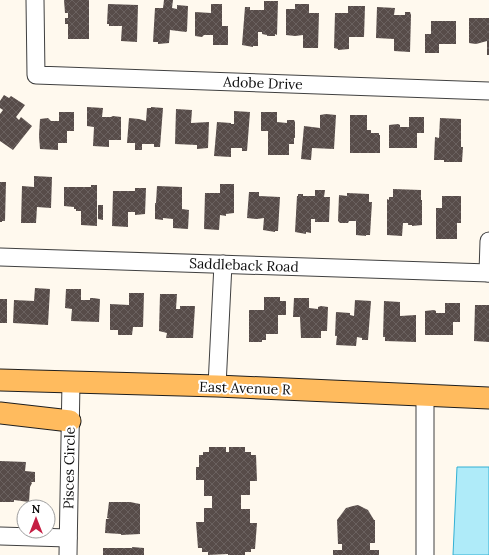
<svg xmlns="http://www.w3.org/2000/svg" width="489" height="555" font-family="Lora,serif">
<defs>
<pattern id="building-cross-hatch" width="8" height="8" patternUnits="userSpaceOnUse"><rect width="8" height="8" fill="#574c49"/><path d="M0 0l8 8M0 8l8-8" fill="none" stroke="#6a615f"/></pattern>
</defs>
<rect width="100%" height="100%" fill="#fff9ee"/>
<path fill="#afebf9" stroke="#32b0d4" d="M457,467H489V555H453Z"/>
<g fill="url(#building-cross-hatch)">
<path d="M64,0H89V39H68V24H65V18H68V13H65Z"/>
<path d="M164,0H173L172,8L177,9V5L188,6L187,31L186,32L170,30L169,43L158,44V42H153L155,8H163Z"/>
<path d="M264,1H278L277,35L275,34V36H267V35L262,34V32H258V46H253V47L242,45L245,7H250V10H264Z"/>
<path d="M108,4L138,5L137,42L121,41L122,26H109V24H107Z"/>
<path d="M211,4H222V26H228V45H213V35H204L202,37L195,36V12L211,13Z"/>
<path d="M295,4H309V13H319L318,48H303V35L295,36L286,35V9H295Z"/>
<path d="M348,6H365L364,37H349V49L338,50V49L334,48L335,13H348Z"/>
<path d="M377,7L395,8L394,15H405V12H410L411,15L410,52L394,51V39L376,38Z"/>
<path d="M469,18H489V55H487V41L476,44L469,43Z"/>
<path d="M431,21H456V44H439V53H425V34H431Z"/>
<path d="M4,95L9,98L11,96L25,105L16,117L19,120L21,117L32,126L13,150L0,141V114L3,110L0,108V101Z"/>
<path d="M87,107L103,108L102,117H111L113,116L121,117V140H109V147L93,146L94,127L87,126Z"/>
<path d="M151,107L163,108L160,147H154V144H142V150H135V143H127L129,118L139,119L146,121L147,108H151Z"/>
<path d="M176,109L192,110L191,123L209,122L208,148L197,149V145L175,144Z"/>
<path d="M234,111L250,112L247,151H242V148H231V157L214,156L217,122L231,123V124H234Z"/>
<path d="M59,112H74V131H67V143H58V150L40,149L39,136L40,119L48,118L51,121H59Z"/>
<path d="M261,112H277V122L287,123V120H294L295,122V138H294V144H289V155H268V131H261Z"/>
<path d="M326,114L336,115L334,149L312,148L311,160L301,159L304,126L320,128V115Z"/>
<path d="M350,115H367V130H371V133H379V135H380V153H350Z"/>
<path d="M409,117H424V133H417V148H389V125L398,124L400,125V127H409Z"/>
<path d="M440,118L461,119V147H463L462,162H444V160H434L435,137L439,138Z"/>
<path d="M34,176L52,177L51,208L37,207L36,223H21L22,186L34,187Z"/>
<path d="M0,182H6L5,221H2V222H0Z"/>
<path d="M220,184H234V213L226,214V216L220,215L219,230L204,229L205,193H220Z"/>
<path d="M91,185H97V226L81,225V211H76V209H74V207L64,206V187H91Z"/>
<path d="M157,186L182,187V209L189,210L188,229L173,228V219L163,218V220L155,219V203H156Z"/>
<path d="M135,188H146L145,214L135,215V212H128V227L112,226L113,191H135Z"/>
<path d="M393,189L421,190V200H422V225L412,226V225H408V223H403L402,236L387,235V199L389,200V197H393Z"/>
<path d="M315,190H325L324,197H330L329,222H315V219H311V233L306,232V234L295,232L297,196H298V194H303V196H315Z"/>
<path d="M249,192H259V196L280,197L278,231H275V232L263,230L264,218L257,219L247,218Z"/>
<path d="M347,193L369,194V202H372L370,235H366V236L356,235V221H349L348,223H340L338,221L339,195L347,196Z"/>
<path d="M442,196H461V223H457V239H436V208H442Z"/>
<path d="M98,205H103V220L98,219Z"/>
<path d="M35,288L50,289L48,325L13,323L14,300L34,301Z"/>
<path d="M66,289H81V300H90V298H93L100,299L99,322L71,321L72,309L65,308Z"/>
<path d="M129,293H144L143,327H133L132,335H118V330H110V304L129,305Z"/>
<path d="M160,294H177L176,309H180V306H195L193,338H166L167,333L159,331Z"/>
<path d="M264,297H280V301H286V315H278V334H266V340H262V342H249V310H264Z"/>
<path d="M294,298H309V308L318,309V307L321,306L328,307L327,331H321V338H301L300,317H293Z"/>
<rect x="0" y="299" width="7" height="24"/>
<path d="M355,300L371,301L368,340H362V338L357,337L356,346L336,345L337,336H335L336,312L350,313V315L354,316Z"/>
<path d="M384,301L400,302V316L416,315V342L385,341V337H383Z"/>
<path d="M445,303H460V322H453V335H425V311L434,310L436,311V313H445Z"/>
<path d="M475,305H489V342L474,341Z"/>
<path d="M209,447H226V452H229V447H245V452H251V455H256L257,481H250V495H241V509H250V523H257L255,549H251V552H245V555H228V554L208,555V552H202V548H198L196,522H204V508H212V496H204V480H196V467H199V455H203V452H209Z"/>
<path d="M0,461L26,462L25,471L35,472V482H31L32,483L30,487L29,502L14,500V502H0Z"/>
<path d="M109,502H130L140,504V534L121,535V534L105,533L106,519H110L107,518Z"/>
<path d="M358,505L368,510L374,520H375V543H370V550H379V555H333V550H342V544H338L337,520L346,508L353,506Z"/>
<path d="M132,547L144,548V555H103V548H132Z"/>
</g>
<g fill="none" stroke-linecap="round" stroke-linejoin="round">
<defs>
<g id="minor">
<path d="M35,0L36,75L489,91"/>
<path d="M0,257L489,273"/>
<path d="M488,273L489,241"/>
<path d="M217,386L223,264"/>
<path d="M0,536L68,538"/>
<path d="M68,555L71,382"/>
<path d="M425,555V395"/>
</g>
<g id="major">
<path d="M0,380L217,386L489,398"/>
<path d="M0,413L70,421"/>
</g>
</defs>
<use href="#minor" stroke="#404040" stroke-width="19"/>
<use href="#major" stroke="#1e1e1e" stroke-width="23"/>
<use href="#minor" stroke="#fff" stroke-width="17"/>
<use href="#major" stroke="#ffbb5e" stroke-width="21"/>
</g>
<g text-anchor="middle" stroke-width="4" stroke-linejoin="round" paint-order="stroke">
<g font-size="14" fill="#0d0d0d" stroke="#fff">
<text transform="translate(263 83) rotate(2)" y="5">Adobe Drive</text>
<text transform="translate(244 265) rotate(2)" y="5">Saddleback Road</text>
<text transform="translate(245 388) rotate(2)" y="5">East Avenue R</text>
<text transform="translate(69 468) rotate(-89)" y="5">Pisces Circle</text>
</g>
</g>
<g transform="translate(36 519)"><circle r="19" fill="#ffffff" stroke="#9e9e9e"/>
<path d="M0-3L7 15L0 10L-7 15Z" fill="#c51e43"/>
<text y="-6" font-size="11" font-weight="bold" text-anchor="middle" fill="#0d0d0d">N</text>
</g>
</svg>
